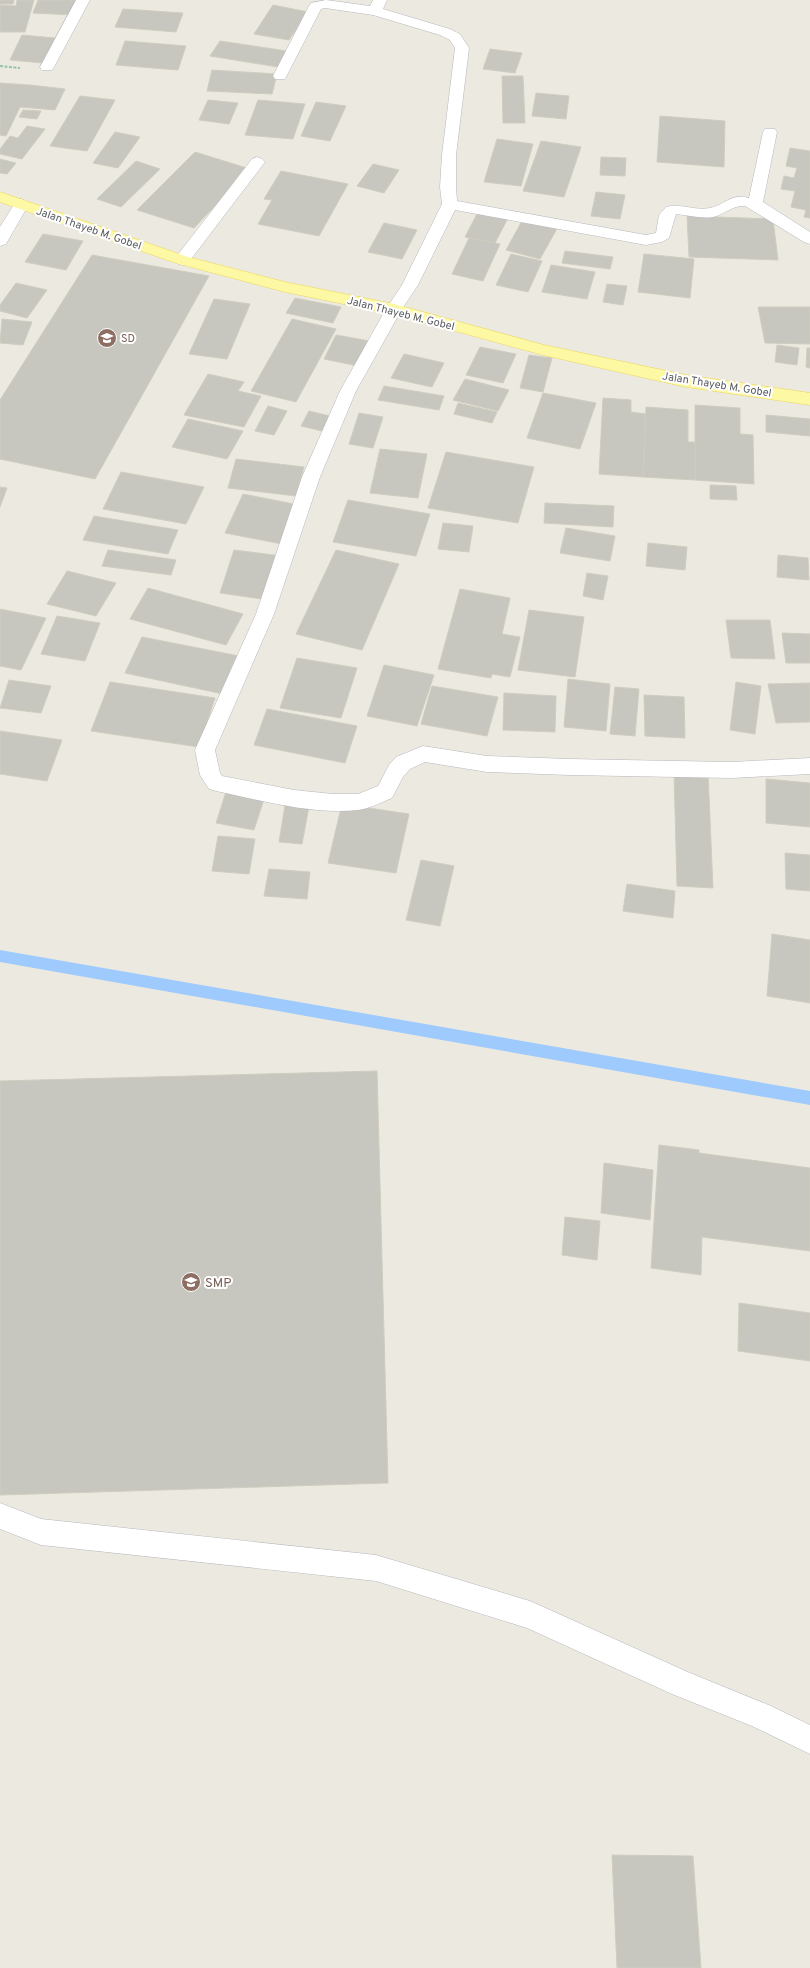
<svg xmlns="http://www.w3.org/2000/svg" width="810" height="1968" font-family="Overpass,sans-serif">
<rect width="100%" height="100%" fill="#eceae0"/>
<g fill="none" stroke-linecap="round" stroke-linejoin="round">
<path fill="#9fcafd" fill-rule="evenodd" d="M0,950L810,1091V1105L0,962Z"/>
</g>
<g fill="#c8c7bf" stroke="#d0ccbf">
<path d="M0,0H14L13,4H0Z"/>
<path d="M17,0H34L25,32H0V5L16,6Z"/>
<path d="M38,0H79L74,15L33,13Z"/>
<path d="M273,5L308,12L289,40L254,34Z"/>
<path d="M123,9L183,13L176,32L115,27Z"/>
<path d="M22,35L55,38L43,63L10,60Z"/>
<path d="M125,41L186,46L178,70L116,65Z"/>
<path d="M220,41L287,51L278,67L210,56Z"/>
<path d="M490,49L522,53L515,73L483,69Z"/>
<path d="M212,70L277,74L272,94L207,91Z"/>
<path d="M502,76H523L525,123H503Z"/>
<path d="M0,83L30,85L65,89L55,110L20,107L6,136L0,135Z"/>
<path d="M536,93L569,96L566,119L532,116Z"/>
<path d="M80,96L115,100L87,151L50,146Z"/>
<path d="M208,100L238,103L229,124L199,120Z"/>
<path d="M258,100L305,104L293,139L245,135Z"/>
<path d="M316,102L346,106L330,141L301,136Z"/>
<path d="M23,110L41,111L37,119L19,117Z"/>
<path d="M660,116L725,121L724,167L657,162Z"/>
<path d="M27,126L45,129L22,159L0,154V149L10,136L18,138Z"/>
<path d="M115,132L140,137L118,168L93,163Z"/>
<path d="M497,139L533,144L521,186L484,182Z"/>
<path d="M541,141L581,147L564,197L523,191Z"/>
<path d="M790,148L810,151V218L804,217L806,210L791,207L795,191L781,189L784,176L794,178L797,168L786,166Z"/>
<path d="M195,152L250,169L194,228L137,210Z"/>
<path d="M601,157L626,158L625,176L600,175Z"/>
<path d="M0,159L16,163L7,174L0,173Z"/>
<path d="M136,161L160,169L121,207L97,199Z"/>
<path d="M373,164L399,170L384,193L357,186Z"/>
<path d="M281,171L348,184L319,236L258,224L272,200L264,199Z"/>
<path d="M596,192L625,195L620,219L591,216Z"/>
<path d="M479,210L509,216L495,243L465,237Z"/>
<path d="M687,216L773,219L778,260L689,257Z"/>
<path d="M523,219L558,227L540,259L506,250Z"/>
<path d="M384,223L417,230L402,259L368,252Z"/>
<path d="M43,234L83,241L66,270L25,262Z"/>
<path d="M469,238L500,244L483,281L452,274Z"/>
<path d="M565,251L613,257L610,269L562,263Z"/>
<path d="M511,254L542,261L528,292L496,285Z"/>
<path d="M644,254L694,259L690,298L638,292Z"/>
<path d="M92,255L209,276L95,479L0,459V400Z"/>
<path d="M551,265L595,272L587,299L542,292Z"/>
<path d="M16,283L47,290L27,318L0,311V305Z"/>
<path d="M607,284L627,286L623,305L603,302Z"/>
<path d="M295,298L341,307L333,323L286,313Z"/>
<path d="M214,299L250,304L227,359L189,354Z"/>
<path d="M758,307H810V344L765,343Z"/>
<path d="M2,319L32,322L23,345L0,343Z"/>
<path d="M292,319L336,329L296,402L251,391Z"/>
<path d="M336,335L370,341L358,366L324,359Z"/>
<path d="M777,345L799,348L797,365L775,362Z"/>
<path d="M480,347L516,354L503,383L466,375Z"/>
<path d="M807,348H810V368L806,367Z"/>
<path d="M404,354L444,363L432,387L391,378Z"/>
<path d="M529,355L552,358L543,392L520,388Z"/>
<path d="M208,374L244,382L238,391L261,396L244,427L184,415Z"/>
<path d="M465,379L509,390L498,411L453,400Z"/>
<path d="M384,386L444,396L439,410L378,400Z"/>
<path d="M543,393L596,403L580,449L527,438Z"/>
<path d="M603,398L631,400V412L646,414L643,477L599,474Z"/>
<path d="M458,403L497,412L492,423L454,414Z"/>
<path d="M695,405L740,408V434L753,435L754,484L695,480Z"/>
<path d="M268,406L287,411L274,435L255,431Z"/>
<path d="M646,407L688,410V442H695V480L643,477Z"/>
<path d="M309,411L334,417L326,432L301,426Z"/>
<path d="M359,413L383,417L373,448L349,444Z"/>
<path d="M766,415L810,419V436L766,432Z"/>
<path d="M188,419L243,431L227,459L172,447Z"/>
<path d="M380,449L427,454L418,498L370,493Z"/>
<path d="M446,452L534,467L518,523L428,508Z"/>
<path d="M236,459L304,467L296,496L228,488Z"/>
<path d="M121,472L204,487L186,524L103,509Z"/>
<path d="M710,485L736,486L737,500L710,499Z"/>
<path d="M0,487L7,488L0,507Z"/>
<path d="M243,494L299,505L282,544L225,533Z"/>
<path d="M348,500L430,514L416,556L333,542Z"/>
<path d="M545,503L614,506L613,527L544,523Z"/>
<path d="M94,516L178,530L168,554L83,540Z"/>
<path d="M443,523L473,526L469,552L438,549Z"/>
<path d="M566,528L615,536L610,561L560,553Z"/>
<path d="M648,543L687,547L685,570L646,566Z"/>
<path d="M108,550L176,560L171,575L102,566Z"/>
<path d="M234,550L282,556L269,600L220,593Z"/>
<path d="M336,550L399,564L362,650L296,634Z"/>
<path d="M778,555L808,558L809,580L777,577Z"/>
<path d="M67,571L116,583L96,616L47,604Z"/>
<path d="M587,573L608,576L603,600L583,596Z"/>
<path d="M148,588L243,614L226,645L130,619Z"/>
<path d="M460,589L510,598L502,634L520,637L510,677L492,674L491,678L438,669Z"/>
<path d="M0,609L46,618L21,670L0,666Z"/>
<path d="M529,610L584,617L575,677L518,670Z"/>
<path d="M57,616L100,623L85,661L41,654Z"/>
<path d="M726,620H770L775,659L731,658Z"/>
<path d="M782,633L810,634V663H786Z"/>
<path d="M142,637L239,656L223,694L125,673Z"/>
<path d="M297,658L357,668L341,718L280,708Z"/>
<path d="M384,665L434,675L417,726L367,716Z"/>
<path d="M568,679L610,684L606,731L564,727Z"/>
<path d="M9,680L51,686L41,713L0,708Z"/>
<path d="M110,682L215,698L199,747L91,731Z"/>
<path d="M736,682L761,686L755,734L730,730Z"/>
<path d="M810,683V722L776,723L768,684Z"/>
<path d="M432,686L498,697L487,736L421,724Z"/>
<path d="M615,687L639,689L635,736L610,734Z"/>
<path d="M504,693L556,696L555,732L503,730Z"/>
<path d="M644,695L684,697L685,738L645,736Z"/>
<path d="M267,709L357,726L345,763L254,745Z"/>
<path d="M0,731L62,740L47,781L0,774Z"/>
<path d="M674,772L708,773L713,888L677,886Z"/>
<path d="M766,779L810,783V827L766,823Z"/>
<path d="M227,789L265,796L254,830L216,823Z"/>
<path d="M286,799L310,801L302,844L279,842Z"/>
<path d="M342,804L409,814L396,873L328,863Z"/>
<path d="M218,836L255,839L249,874L212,871Z"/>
<path d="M785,853L810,855V891L786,889Z"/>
<path d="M421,860L454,866L440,926L406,920Z"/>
<path d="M269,869L310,872L307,899L264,896Z"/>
<path d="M627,884L675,891L673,918L623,911Z"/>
<path d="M772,934L810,940V1003L767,996Z"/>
<path d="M377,1071L388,1483L0,1495V1081Z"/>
<path d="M659,1145L699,1150V1153L810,1168V1251L702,1237L701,1275L651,1268Z"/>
<path d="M604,1163L653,1170L650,1220L601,1213Z"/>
<path d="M565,1217L600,1221L597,1260L562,1255Z"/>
<path d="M739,1303L810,1313V1361L738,1351Z"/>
<path d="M612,1855L693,1856L701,1968H617Z"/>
</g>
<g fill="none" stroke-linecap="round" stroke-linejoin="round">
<defs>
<g id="minor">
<path d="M76,0H90L54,67L52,70H42L40,67Z"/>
<path d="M326,0L370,6L373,0H387L383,9L450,29L460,34L469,48L456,155V187L457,201L646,235L656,233L659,215L666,207C681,203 695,211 710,208C725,205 730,193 749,198L763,132L765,129H775L777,132L763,202L810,232V244L804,242L745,206C733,205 725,214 713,217C700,219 688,215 676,214L669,238L662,242L646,245L455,210L418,285L402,309L356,391L320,477L274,614L215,750L220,773L222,776L294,790L333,794H358L378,786L389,765L396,757L423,746L487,756L569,759L732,762L810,758V774L732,778L569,775L487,772L425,762L410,769L403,777L392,798C382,802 369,809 358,810C312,815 260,800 216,791L209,789L200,775L195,750L256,614L302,477L340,391L386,309L402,285L442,204L440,187L442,155L455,48L450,40L440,35L373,15L325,8L321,9L285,79H275L273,76L309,6L311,3Z"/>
<path d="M257,157L262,159L265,162L188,263L182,265L176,263L174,260L176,257L252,159Z"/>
<path d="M21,199L26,201L29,204L6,244L0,246V227L16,201Z"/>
<path d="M0,1503L41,1519L376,1555L530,1601L690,1673L771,1706L810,1725V1754L752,1726L672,1694L527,1628L376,1581L41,1545L0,1529Z"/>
</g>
<path id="major" d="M0,192L188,257L285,282L394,304L544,345L686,375L810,393V405L686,387L543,355L393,314L285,292L176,263L0,202Z"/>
</defs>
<use href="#minor" stroke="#b6b7bd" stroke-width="1"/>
<use href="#major" stroke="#edd457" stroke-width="1"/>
<path stroke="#96c4a8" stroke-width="2" stroke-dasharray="3 1.5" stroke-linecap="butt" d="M0,66L20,68"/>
<use href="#minor" fill="#fff" fill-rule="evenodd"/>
<use href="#major" fill="#fdf8a4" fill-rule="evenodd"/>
</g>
<defs>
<symbol id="university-disc" viewBox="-11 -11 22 22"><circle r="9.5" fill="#8d6e63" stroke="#fff"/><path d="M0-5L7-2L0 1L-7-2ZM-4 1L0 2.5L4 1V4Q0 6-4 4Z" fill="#fff"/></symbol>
</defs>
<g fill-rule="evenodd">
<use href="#university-disc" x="96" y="327" width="22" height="22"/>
<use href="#university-disc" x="180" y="1271" width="22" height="22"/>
</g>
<g text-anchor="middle" stroke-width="4" stroke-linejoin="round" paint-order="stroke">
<g font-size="11" fill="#595c61" stroke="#fff">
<text transform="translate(89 228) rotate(19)" y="4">Jalan Thayeb M. Gobel</text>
<text transform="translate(401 313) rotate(14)" y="4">Jalan Thayeb M. Gobel</text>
<text transform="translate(717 384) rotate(9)" y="4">Jalan Thayeb M. Gobel</text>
</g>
<g font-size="11" fill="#785e54" stroke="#fff" text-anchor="start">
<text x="121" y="342">SD</text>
</g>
<g font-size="13" fill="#785e54" stroke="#fff" text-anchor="start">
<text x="205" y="1287">SMP</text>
</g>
</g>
</svg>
